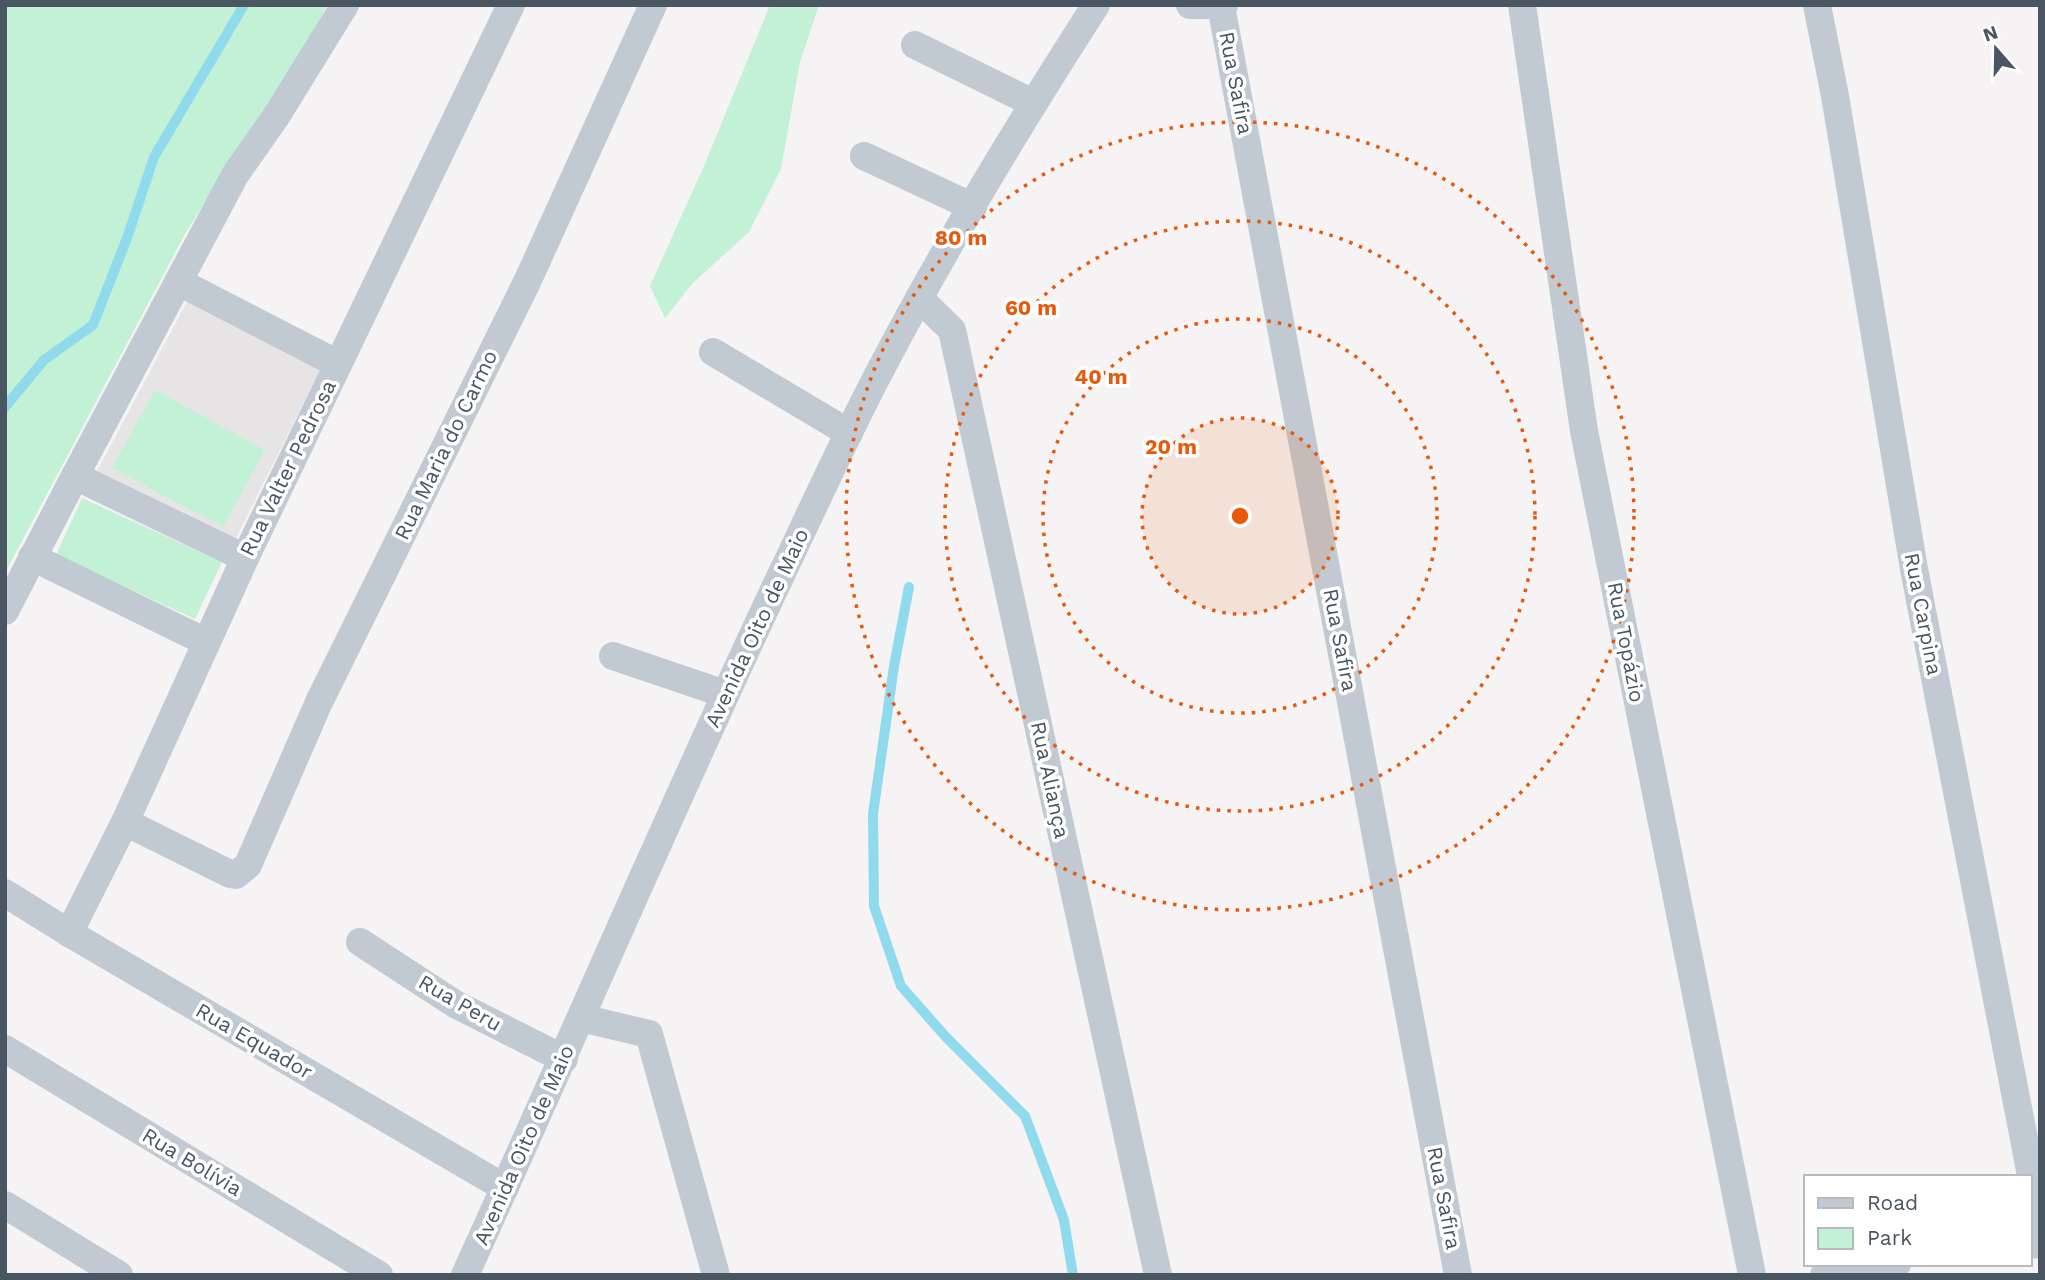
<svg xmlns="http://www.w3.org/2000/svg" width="2045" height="1280" font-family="'Work Sans',sans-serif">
<rect width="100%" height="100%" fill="#f5f3f3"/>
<path fill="#e6e4e5" d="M189,298L322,366L234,542L94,477Z"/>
<g fill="#c3f1d5">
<path d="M5,5H327L291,74L234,155L185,234L5,573Z"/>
<path d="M770,5H819L800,62L781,169L749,232L693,283L665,318L650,286L704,166Z"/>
<path d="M155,390L265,450L223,527L112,468Z"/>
<path d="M82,498L222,562L195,619L56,555Z"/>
</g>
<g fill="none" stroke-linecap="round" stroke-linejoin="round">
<g stroke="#90daee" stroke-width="10">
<path d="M5,407L44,360L93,325L127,238L154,157L244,5"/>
<path d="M909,587L894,666L873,814L874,906L901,986L945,1036L1025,1116L1064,1220L1073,1275"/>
</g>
<g stroke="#c1cad2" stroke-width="28">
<path d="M1190,5H1224"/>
<path d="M1522,5L1584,431L1752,1275"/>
<path d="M1817,5L1835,96L1914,569L2040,1222"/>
<path d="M1221,6L1458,1275"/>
<path d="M915,45L1033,103"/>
<path d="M864,156L973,207"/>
<path d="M179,282L338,364"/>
<path d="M919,298L952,330L1158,1275"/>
<path d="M713,352L849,433"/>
<path d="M75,476L235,175L277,115L345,5"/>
<path d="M32,557L206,642"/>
<path d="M5,611L75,476L245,558"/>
<path d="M613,656L725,694"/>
<path d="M125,822L230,874L236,875L248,865L319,702L527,282L653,5"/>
<path d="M5,893L69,933L505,1188"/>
<path d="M69,933L125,822L245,558L511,5"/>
<path d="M360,942L455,1004L564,1059"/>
<path d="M581,1018L649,1034L716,1275"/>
<path d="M5,1049L379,1275"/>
<path d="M5,1205L119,1275"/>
<path d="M2029,1245L2040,1244"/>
<path d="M465,1275C572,1041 672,805 782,573C815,504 846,435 882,367C947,243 1020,123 1096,5"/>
<path d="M1824,1275L1897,1264"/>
</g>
</g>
<circle cx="1240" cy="516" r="98" fill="#e8590c" fill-opacity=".12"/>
<g fill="none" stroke="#e8590c" stroke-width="3.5" stroke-dasharray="3.5 7">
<circle cx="1240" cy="516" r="98"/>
<circle cx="1240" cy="516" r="197"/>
<circle cx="1240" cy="516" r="295"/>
<circle cx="1240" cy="516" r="394"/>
</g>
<g text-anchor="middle" stroke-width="7" stroke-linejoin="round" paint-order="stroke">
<g font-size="21" fill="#4a5661" stroke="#fff">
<text transform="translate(1236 83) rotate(79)" y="7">Rua Safira</text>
<text transform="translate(446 445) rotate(-64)" y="7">Rua Maria do Carmo</text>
<text transform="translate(288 468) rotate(-64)" y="7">Rua Valter Pedrosa</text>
<text transform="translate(1923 614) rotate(79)" y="7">Rua Carpina</text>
<text transform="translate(757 628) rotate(-65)" y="7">Avenida Oito de Maio</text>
<text transform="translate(1340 640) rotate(79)" y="7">Rua Safira</text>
<text transform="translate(1626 642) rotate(79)" y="7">Rua Topázio</text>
<text transform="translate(1050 780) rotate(78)" y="7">Rua Aliança</text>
<text transform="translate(460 1003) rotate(30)" y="7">Rua Peru</text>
<text transform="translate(254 1041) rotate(30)" y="7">Rua Equador</text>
<text transform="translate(524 1145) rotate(-66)" y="7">Avenida Oito de Maio</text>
<text transform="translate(192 1162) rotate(31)" y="7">Rua Bolívia</text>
<text transform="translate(1444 1198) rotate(79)" y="7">Rua Safira</text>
</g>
</g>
<circle cx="1240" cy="516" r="10" fill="#e8590c" stroke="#fff" stroke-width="3.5"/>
<g font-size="21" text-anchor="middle" font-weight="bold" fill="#e8590c" stroke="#fff" stroke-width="7" stroke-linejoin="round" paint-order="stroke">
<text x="961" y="245">80 m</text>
<text x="1031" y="315">60 m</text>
<text x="1101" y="384">40 m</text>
<text x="1171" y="454">20 m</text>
</g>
<rect width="2045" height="1280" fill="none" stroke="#4a5661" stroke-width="14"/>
<rect x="1804" y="1175" width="228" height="91" fill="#ffffff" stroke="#b7bbc0" stroke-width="2"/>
<rect x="1818" y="1198" width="35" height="10" fill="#c1cad2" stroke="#b7bbc0" stroke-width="2"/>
<text x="1867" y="1210" font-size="21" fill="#4a5661">Road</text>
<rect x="1818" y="1228" width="35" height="21" fill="#c3f1d5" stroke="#b7bbc0" stroke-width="2"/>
<text x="1867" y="1245" font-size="21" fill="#4a5661">Park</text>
<g transform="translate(1996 49) rotate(340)" stroke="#ffffff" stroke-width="5" paint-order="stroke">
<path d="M0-5L12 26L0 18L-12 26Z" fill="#4a5661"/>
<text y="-10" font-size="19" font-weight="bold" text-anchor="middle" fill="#4a5661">N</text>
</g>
</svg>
